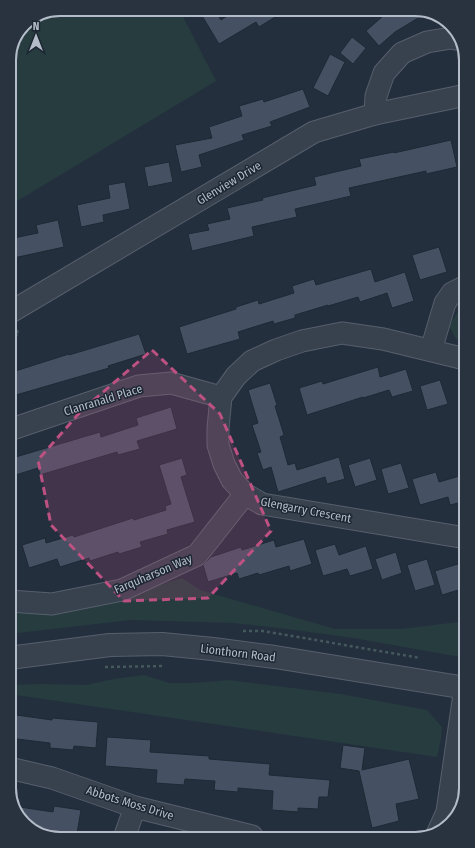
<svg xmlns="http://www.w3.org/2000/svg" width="475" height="848" font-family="'Fira Sans Condensed',sans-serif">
<rect width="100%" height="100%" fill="#242f3e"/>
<g fill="#263c3f">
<path d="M60,9H179L216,81L9,206V57L24,24Z"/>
<path d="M466,299V342L456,339L449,326Z"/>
<path d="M182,578L200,590L335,629H401L466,621V658L353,638L287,629L233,623L131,620L9,634V608L112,599Z"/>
<path d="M144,675L169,683H193L229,680L341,694L427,710L442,727L441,739L437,757L9,694V685L41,684L86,685L114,679Z"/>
</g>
<g fill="#455162" stroke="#1f2835">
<path d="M198,9H214L221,20L238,9H288L259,27L256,22L219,44Z"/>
<path d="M391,9H418L428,12L395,32L379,46L366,31Z"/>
<path d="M352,37L366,48L353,64L340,53Z"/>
<path d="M330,54L345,62L328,96L313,88Z"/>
<path d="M303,89L310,107L270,122L272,126L242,135L244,140L199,155L202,167L181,172L175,145L212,138L209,127L242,116L239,106L263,99L264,102Z"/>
<path d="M451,140L457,167L426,174V171L349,188L351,196L295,209L297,217L252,227L254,236L192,251L188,234L209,230L207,224L230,219L227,208L263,200L262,198L316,185L314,177L361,166L359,159L394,152V153Z"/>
<path d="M169,162L173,182L148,187L144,167Z"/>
<path d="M125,182L130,209L103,215L104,222L81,227L77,205L110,198L108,185Z"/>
<path d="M58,220L64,247L9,259V239L38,233L36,225Z"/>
<path d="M439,247L447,272L420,280L412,255Z"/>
<path d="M371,269L375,282L405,272L414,301L392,308L387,293L360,302L358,297L328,306V305L295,315V318L274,324L273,321L238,332L240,339L187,354L179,327L236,309V307L258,300L259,304L294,293L292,286L314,279L316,285Z"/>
<path d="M139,334L146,354L108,366L109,368L9,397V373L69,354V355Z"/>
<path d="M378,367L380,377L406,369L413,391L392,397L389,390L363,398V397L307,415L299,388L322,381L323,384Z"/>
<path d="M440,380L448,404L427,410L420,386Z"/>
<path d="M270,383L277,405L275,406L284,435L280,437L288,465L295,463L297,470L339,457L345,479L327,484L325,477L278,492L271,467L263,470L257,453L261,452L252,425L258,423L248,390Z"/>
<path d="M171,407L177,429L137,441L140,449L118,455L117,452L40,475L38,468L9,477V459L100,432L101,437L138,425L136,418Z"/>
<path d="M182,458L187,475L181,477L195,522L167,530L168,534L140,542L142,547L119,554L118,552L90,561L89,558L60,567L57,559L29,568L22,545L45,538L46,543L73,535L74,537L133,518L134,520L166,510L165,506L171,504L159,465Z"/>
<path d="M370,458L377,480L355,487L348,465Z"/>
<path d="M401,463L409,488L388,494L381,469Z"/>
<path d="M436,472L439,482L463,475L466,485V501L450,505L448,497L420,505L412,479Z"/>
<path d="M304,539L312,564L290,571L289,566L259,575L258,573L239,579L237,573L208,582L203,565L211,557L241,547L242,550L274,540L276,547Z"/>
<path d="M335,544L339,555L366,546L373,569L350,576L347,569L323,576L315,550Z"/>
<path d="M396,552L402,573L382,580L375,559Z"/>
<path d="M427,559L435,585L415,591L407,565Z"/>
<path d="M458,564L465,588L442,595L435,571Z"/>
<path d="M9,714L52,720V718L98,722L96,748L74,746L73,750L50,748V743L9,738Z"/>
<path d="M107,737L151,740L150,752L209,756V759L270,764L269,775L330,780L328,797H319L318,809L298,808V812L272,810L273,791L238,788V792L214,790L215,781L185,779L184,785L156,783L157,770L105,766Z"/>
<path d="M343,745L365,748L362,770L409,759L419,799L396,804L399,821L372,828L359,771L340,768Z"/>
<path d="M13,806L53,812L54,806L81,810L76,839H57L32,830L14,810Z"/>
</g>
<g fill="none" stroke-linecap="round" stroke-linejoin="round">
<defs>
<g id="minor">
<path d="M375,114L376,96L384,73L402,53L427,42L451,38L461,40"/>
<path d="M9,313L314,132L375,114L466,95"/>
<path d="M431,350L445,303L452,293L466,286"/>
<path d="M465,359L383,339L342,333L302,341L276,350L252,361L236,376L221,397L218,428V445L224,464L232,480L245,494L262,504L466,538"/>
<path d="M9,430L139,386L171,383L221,397"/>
<path d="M9,601L52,604L122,590L197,555L245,494"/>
<path d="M9,768L52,778L135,807L252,836"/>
<path d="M437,834L447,812L465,687"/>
<path d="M124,838L135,807"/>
</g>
<path id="tertiary" d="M9,658L110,645L162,644L213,649L275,657L466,688"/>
</defs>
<use href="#minor" stroke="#565f6c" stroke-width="23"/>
<use href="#tertiary" stroke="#565f6c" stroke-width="24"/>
<g stroke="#44595c" stroke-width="2.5" stroke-dasharray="3 3" stroke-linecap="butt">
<path d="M9,337L19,334L16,330"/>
<path d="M243,631H263L420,658"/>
<path d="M105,667L164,666"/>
</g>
<use href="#minor" stroke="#38414e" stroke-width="21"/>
<use href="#tertiary" stroke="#38414e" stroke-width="22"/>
</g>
<path fill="#bd5182" fill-opacity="0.2" stroke="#bd5182" stroke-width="3" stroke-dasharray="8 5" stroke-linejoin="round" d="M152,350L220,414L271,531L208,598L124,601L51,525L38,460L81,411Z"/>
<g text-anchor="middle" stroke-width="3" stroke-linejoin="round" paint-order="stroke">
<g font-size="12" fill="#b4bcc9" stroke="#1d2633">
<text transform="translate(229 183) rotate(-31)" y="4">Glenview Drive</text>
<text transform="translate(103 400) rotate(-17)" y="4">Clanranald Place</text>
<text transform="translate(306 510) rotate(11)" y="4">Glengarry Crescent</text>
<text transform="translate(153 574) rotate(-23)" y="4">Farquharson Way</text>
<text transform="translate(238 653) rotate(7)" y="4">Lionthorn Road</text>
<text transform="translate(130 803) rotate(17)" y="4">Abbots Moss Drive</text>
</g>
</g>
<path d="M0 0H475V848H0ZM60 16H415A44 44 0 0 1 459 60V788A44 44 0 0 1 415 832H60A44 44 0 0 1 16 788V60A44 44 0 0 1 60 16Z" fill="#29323f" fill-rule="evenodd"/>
<path fill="none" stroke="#b4bcc9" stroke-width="2" d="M60 16H415A44 44 0 0 1 459 60V788A44 44 0 0 1 415 832H60A44 44 0 0 1 16 788V60A44 44 0 0 1 60 16Z"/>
<g transform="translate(36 36)" stroke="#1d2633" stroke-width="3" paint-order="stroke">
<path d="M0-3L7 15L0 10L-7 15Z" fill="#b4bcc9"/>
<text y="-6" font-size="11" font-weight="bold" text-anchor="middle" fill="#b4bcc9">N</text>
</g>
</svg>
